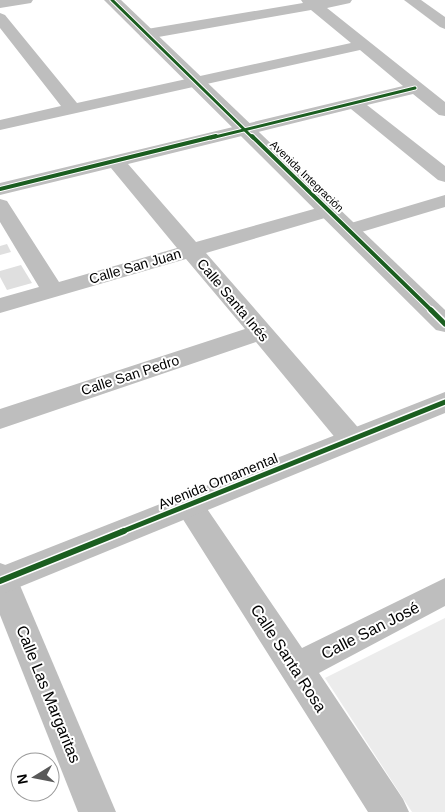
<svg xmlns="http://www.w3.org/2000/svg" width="445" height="812" font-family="Helvetica,sans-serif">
<rect width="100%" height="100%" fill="#fff"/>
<path fill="#ececec" d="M445,618V812H412L325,678Z"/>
<g fill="#dfdfdf">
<path d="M7,244L11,252L0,255V246Z"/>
<path d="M21,265L32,283L7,290L0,277V271Z"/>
</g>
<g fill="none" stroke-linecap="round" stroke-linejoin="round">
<g fill="#bebebe" fill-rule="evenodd">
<path d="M0,0H33L31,3L0,8Z"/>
<path d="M301,0H352L350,3L327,8L445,102V116L439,115L413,94L367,105L445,166V182L438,180L351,109L128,164L196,242L321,207L328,205L335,207L338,211L335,215L206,253L362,432L366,439L362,446L352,449L342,446L256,342L0,429V409L245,329L186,259L0,313V298L39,287L0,222V199L7,201L59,282L177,248L111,168L0,195V183L403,86L360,50L0,130V120L61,106L0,28V13L5,15L77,103L351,43L311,10L147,39L141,37L139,34L141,31L147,29L303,3Z"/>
<path d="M404,0H421L445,17V29L440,27Z"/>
<path d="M445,195V207L348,236L341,234L337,230L341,226Z"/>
<path d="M189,494L199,497L302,648L445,578V606L319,673L403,799L409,812H368L179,513L174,505L179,497Z"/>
<path d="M0,563L11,567L16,576L116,812H78L0,615Z"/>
</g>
<g fill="#bebebe" fill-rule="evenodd">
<path d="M104,0H121L445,310V332L436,330Z"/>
<path d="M445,392V413L0,595V567Z"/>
</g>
<defs>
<g id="cycleway-far3">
<path d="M112,0L253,138"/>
<path d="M211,138L415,88"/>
</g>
<g id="cycleway-far2">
<path d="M252,136L432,311"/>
<path d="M0,189L216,136"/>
</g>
<g id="cycleway-far1">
<path d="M431,310L445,324"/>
<path d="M121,532L445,402"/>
</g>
<path id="cycleway" d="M0,581L124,531"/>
</defs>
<use href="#cycleway-far3" stroke="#fff" stroke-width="5"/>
<use href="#cycleway-far2" stroke="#fff" stroke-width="6"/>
<use href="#cycleway-far1" stroke="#fff" stroke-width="8"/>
<use href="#cycleway" stroke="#fff" stroke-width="9"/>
<use href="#cycleway-far3" stroke="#1b5e20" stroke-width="3"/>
<use href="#cycleway-far2" stroke="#1b5e20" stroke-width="4"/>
<use href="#cycleway-far1" stroke="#1b5e20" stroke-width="5"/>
<use href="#cycleway" stroke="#1b5e20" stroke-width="6"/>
</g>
<g text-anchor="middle" stroke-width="4" stroke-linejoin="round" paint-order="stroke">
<g font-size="11" fill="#000" stroke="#fff">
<text transform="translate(307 176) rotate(44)" y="4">Avenida Integración</text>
</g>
<g font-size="14" fill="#000" stroke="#fff">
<text transform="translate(135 266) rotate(-16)" y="5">Calle San Juan</text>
<text transform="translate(233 300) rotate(50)" y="5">Calle Santa Inés</text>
<text transform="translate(130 375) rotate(-18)" y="5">Calle San Pedro</text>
<text transform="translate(218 481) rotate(-22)" y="5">Avenida Ornamental</text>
</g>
<g font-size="16" fill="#000" stroke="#fff">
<text transform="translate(370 630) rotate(-27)" y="6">Calle San José</text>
<text transform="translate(289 658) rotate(57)" y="6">Calle Santa Rosa</text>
<text transform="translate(49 694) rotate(68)" y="6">Calle Las Margaritas</text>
</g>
</g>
<g transform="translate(35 777) rotate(260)"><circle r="24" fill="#ffffff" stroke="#999999"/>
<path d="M0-4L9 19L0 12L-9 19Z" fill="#595959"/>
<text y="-8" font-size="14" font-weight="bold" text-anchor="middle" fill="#000000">N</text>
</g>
</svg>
